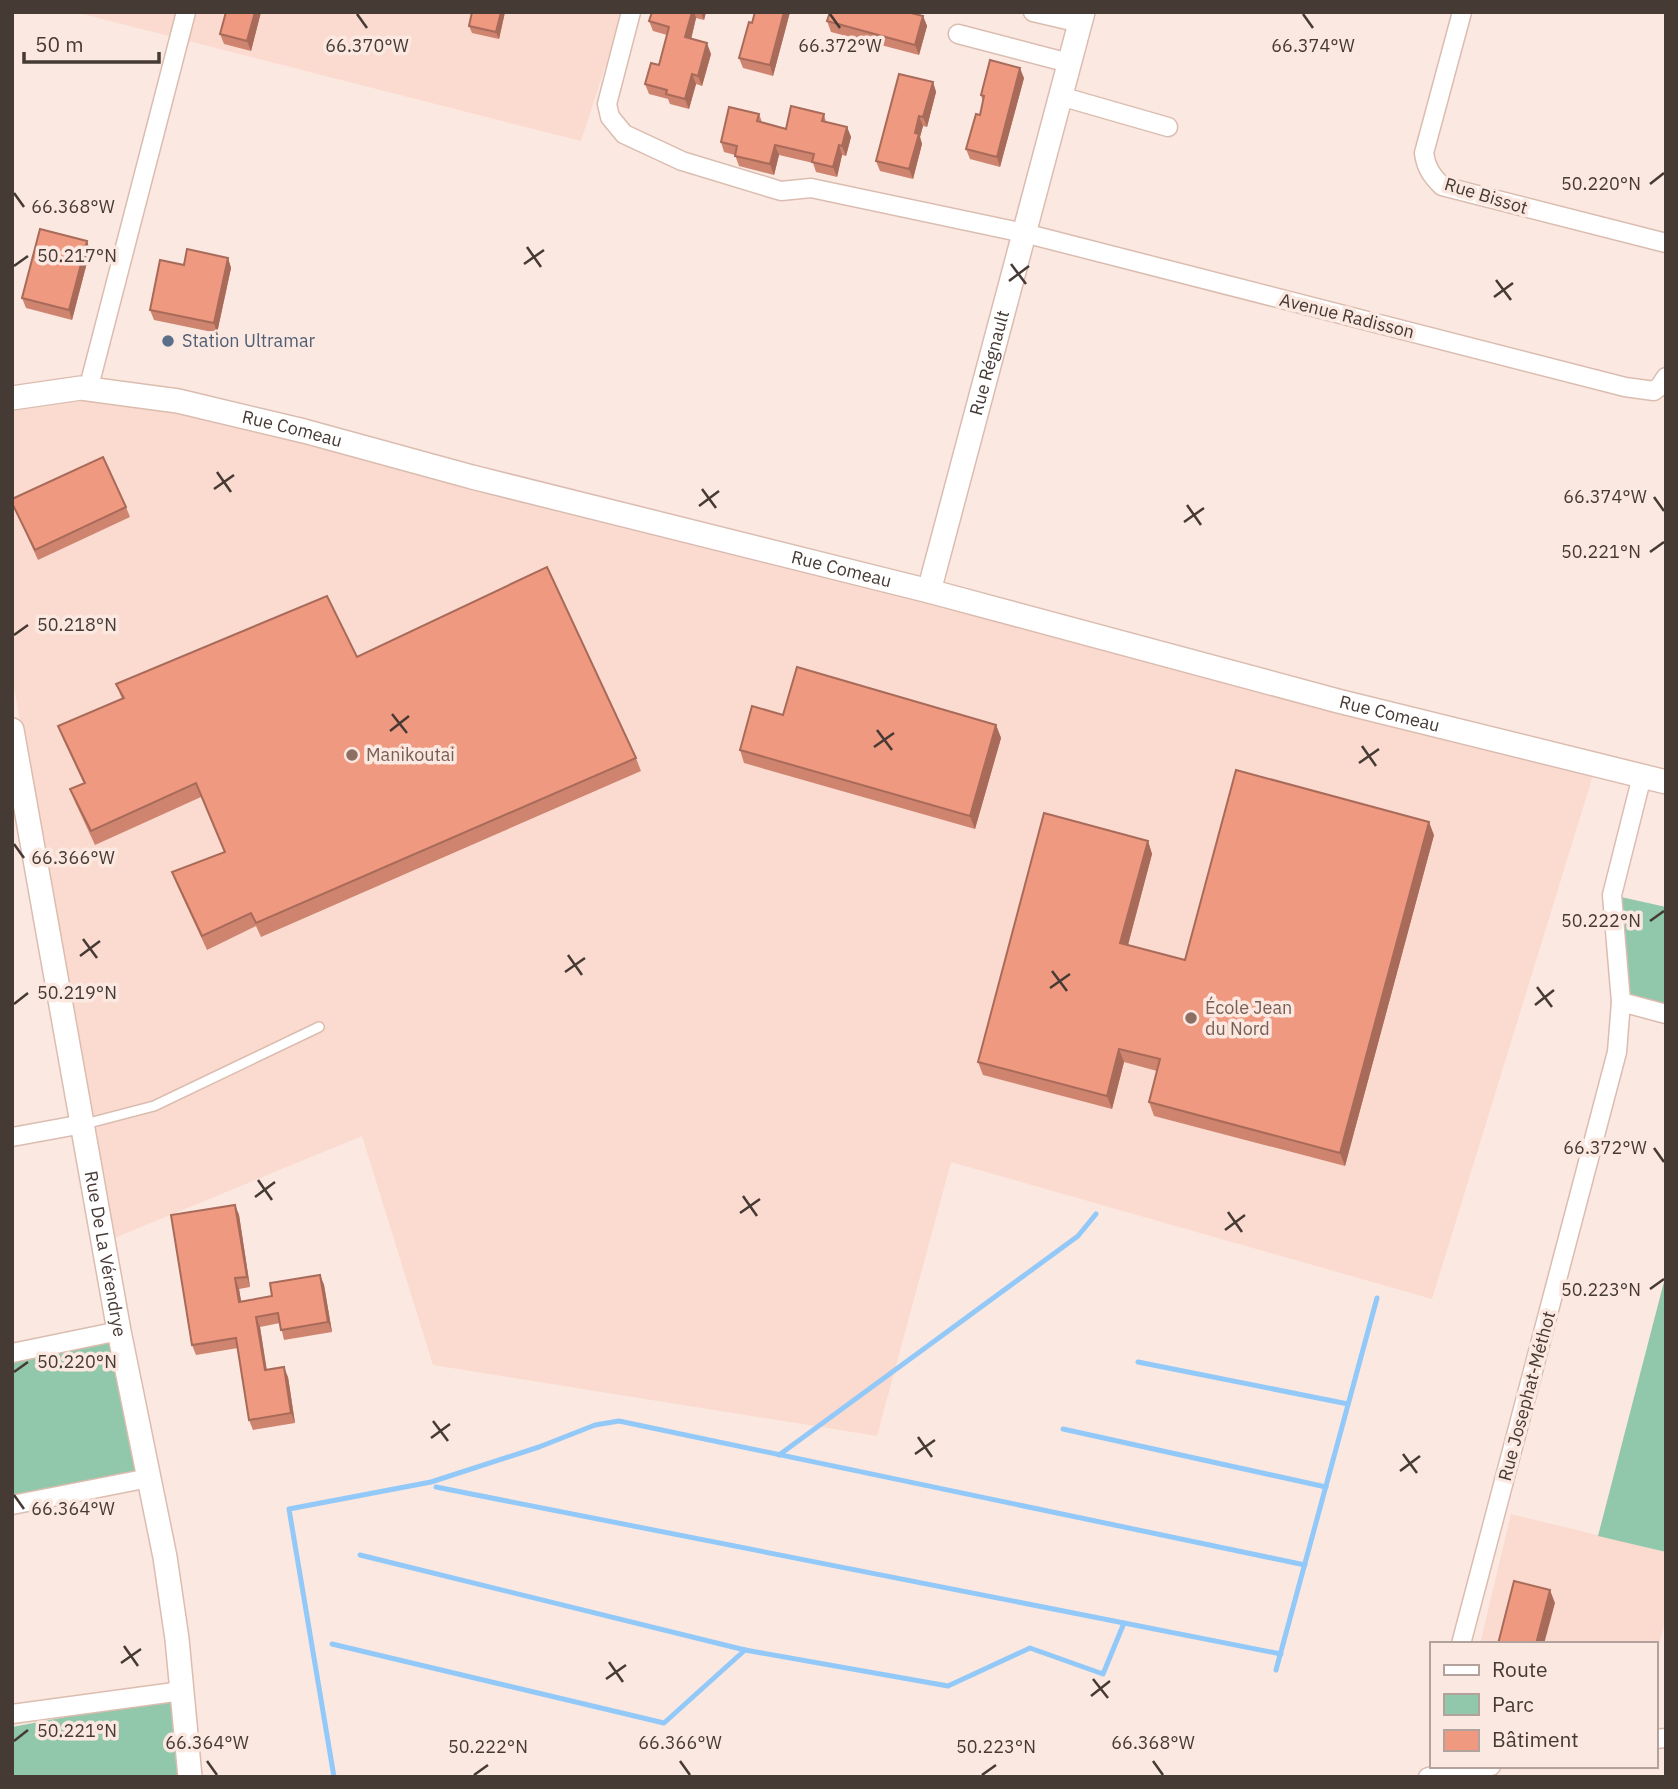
<svg xmlns="http://www.w3.org/2000/svg" width="1678" height="1789" font-family="'IBM Plex Sans',sans-serif">
<rect width="100%" height="100%" fill="#fbe8e0"/>
<g fill="#fbdbcf">
<path d="M75,12H623L581,141Z"/>
<path d="M84,401L180,411L1594,772L1432,1299L951,1162L877,1436L433,1365L362,1136L112,1239L12,676V411Z"/>
<path d="M1511,1514L1666,1552V1617L1655,1661V1644H1480Z"/>
</g>
<g fill="#91c7aa">
<path d="M1612,895L1666,907V1014L1621,1002Z"/>
<path d="M1666,1274V1552L1598,1536Z"/>
<path d="M119,1336L148,1485L12,1512V1358Z"/>
<path d="M189,1694L196,1777H12V1727Z"/>
</g>
<g fill="none" stroke-linecap="round" stroke-linejoin="round">
<g stroke="#93c9f9" stroke-width="5">
<path d="M1138,1362L1348,1404"/>
<path d="M1063,1429L1326,1487"/>
<path d="M779,1455L1078,1236L1096,1214"/>
<path d="M436,1487L1281,1654"/>
<path d="M360,1555L745,1650L948,1686L1030,1648L1103,1674L1124,1623"/>
<path d="M332,1644L664,1723L745,1650"/>
<path d="M1276,1670L1377,1298"/>
<path d="M334,1777L289,1509L431,1482L539,1447L595,1425L619,1421L1305,1565"/>
</g>
<defs>
<path id="service" d="M85,1124L154,1106L319,1027"/>
<g id="minor">
<path d="M631,12L607,104L610,117L624,134L682,161L781,191L811,188L1024,233L1625,387L1654,391L1660,386L1666,377"/>
<path d="M1033,12L1080,23"/>
<path d="M1462,12L1424,153C1426,168 1432,176 1442,186L1666,243"/>
<path d="M958,34L1069,63"/>
<path d="M1060,96L1168,127"/>
<path d="M88,390L186,12"/>
<path d="M1621,1002L1666,1014"/>
<path d="M12,1137L83,1124"/>
<path d="M12,1353L119,1331"/>
<path d="M12,1505L149,1478"/>
<path d="M1461,1644L1617,1052L1621,1002L1612,895L1642,776"/>
<path d="M12,1714L182,1691"/>
<path d="M1655,1739L1666,1738"/>
<path d="M1428,1777L1491,1766"/>
</g>
<g id="tertiary">
<path id="s1" d="M12,398L81,388L178,401L304,431L472,477L929,591L1338,701L1666,782"/>
<path id="s2" d="M929,591L1083,12"/>
<path id="s3" d="M12,730L119,1331L165,1557L177,1639L190,1777"/>
</g>
</defs>
<use href="#service" stroke="#dbbdb0" stroke-width="12"/>
<use href="#minor" stroke="#dbbdb0" stroke-width="21"/>
<use href="#tertiary" stroke="#dbbdb0" stroke-width="26"/>
<use href="#service" stroke="#fff" stroke-width="9"/>
<use href="#minor" stroke="#fff" stroke-width="18"/>
<use href="#tertiary" stroke="#fff" stroke-width="23"/>
</g>
<g fill="#ce846f">
<path d="M261,12L251,51L224,44L220,34Z"/>
<path d="M505,12L499,39L472,33L469,26Z"/>
<path d="M652,12H706L704,20L696,18L691,39L711,54L702,86L696,84L689,109L670,104L668,99L649,94L645,84L659,65L667,35L653,31L649,21Z"/>
<path d="M755,12H790L773,76L743,68L739,58L752,23Z"/>
<path d="M923,16L927,26L919,55L831,32L827,21Z"/>
<path d="M1024,78L1000,167L970,159L966,149L980,115L983,102L981,95Z"/>
<path d="M933,82L936,92L927,127L923,126L920,137L922,144L913,179L880,171L876,161Z"/>
<path d="M759,114L762,122L786,129L824,114L826,122L847,127L851,137L846,156L842,155L837,177L816,172L813,163L779,155L774,175L739,166L735,155L724,152L721,142Z"/>
<path d="M87,241L90,251L72,320L26,308L22,298Z"/>
<path d="M228,258L231,268L217,333L154,320L150,310L184,265Z"/>
<path d="M12,503L126,507L130,517L38,560Z"/>
<path d="M357,657L636,758L641,771L261,937L256,926L207,950L177,885L172,872L224,852L201,797L95,845L75,802L70,789L84,784L63,739L58,726L122,699L116,684Z"/>
<path d="M783,715L996,725L1001,738L975,829L744,763L740,750Z"/>
<path d="M1434,835L1345,1166L1154,1116L1149,1102L1157,1071L1124,1062L1112,1109L983,1075L978,1062L1148,841L1152,854L1128,945L1185,960Z"/>
<path d="M235,1205L239,1215L250,1287L239,1289L241,1301L272,1296L320,1275L324,1285L332,1332L284,1340L280,1323L260,1327L267,1370L288,1377L295,1423L253,1430L249,1420L238,1348L196,1355L192,1345Z"/>
</g>
<g fill="#a86b5a">
<path d="M255,12H261L251,51L247,41Z"/>
<path d="M501,12H505L499,39L496,32Z"/>
<path d="M692,12H694L696,18L689,48L685,37Z"/>
<path d="M701,12H706L704,20Z"/>
<path d="M784,12H790L773,76L770,65Z"/>
<path d="M923,16L927,26L919,55L915,45Z"/>
<path d="M707,43L711,54L702,86L698,76Z"/>
<path d="M1020,68L1024,78L1000,167L997,157Z"/>
<path d="M692,74L696,84L689,109L685,99Z"/>
<path d="M933,82L936,92L927,127L923,117Z"/>
<path d="M919,116L923,126L920,137L922,144L913,179L909,169L915,133Z"/>
<path d="M847,127L851,137L846,156L842,146Z"/>
<path d="M775,145L779,155L774,175L770,164Z"/>
<path d="M839,145L842,155L837,177L833,167Z"/>
<path d="M87,241L90,251L72,320L69,310Z"/>
<path d="M228,258L231,268L217,333L214,323Z"/>
<path d="M996,725L1001,738L975,829L970,816Z"/>
<path d="M1429,822L1434,835L1345,1166L1340,1153Z"/>
<path d="M1148,841L1152,854L1125,956L1120,943Z"/>
<path d="M1119,1049L1124,1062L1112,1109L1107,1096Z"/>
<path d="M235,1205L239,1215L250,1287L247,1277Z"/>
<path d="M320,1275L324,1285L332,1332L328,1322Z"/>
<path d="M235,1278L239,1289L243,1312L239,1302Z"/>
<path d="M256,1317L260,1327L268,1380L265,1370Z"/>
<path d="M284,1367L288,1377L295,1423L291,1413Z"/>
<path d="M1550,1590L1555,1603L1544,1644H1536Z"/>
</g>
<g fill="#f09981" stroke="#a86b5a" stroke-width="2">
<path d="M226,12H255L247,41L220,34Z"/>
<path d="M472,12H501L496,32L469,26Z"/>
<path d="M652,12H692L685,37L707,43L698,76L692,74L685,99L666,94L667,90L645,84L651,63L659,65L669,27L649,21Z"/>
<path d="M755,12H784L770,65L739,58L749,22L752,23Z"/>
<path d="M830,12H907L923,16L915,45L827,21Z"/>
<path d="M990,60L1020,68L997,157L966,149L976,114L980,115L984,96L981,95Z"/>
<path d="M899,74L933,82L923,117L919,116L915,133L919,134L909,169L876,161Z"/>
<path d="M791,106L824,114L822,121L847,127L842,146L839,145L833,167L812,162L814,154L775,145L770,164L735,156L737,146L721,142L729,107L759,114L757,121L786,129Z"/>
<path d="M40,229L87,241L69,310L22,298Z"/>
<path d="M187,249L228,258L214,323L150,310L160,260L184,265Z"/>
<path d="M103,457L126,507L35,550L12,503V499Z"/>
<path d="M547,567L636,758L256,923L251,913L202,936L172,872L225,852L196,783L91,831L70,789L85,783L58,726L124,698L116,684L327,596L357,657Z"/>
<path d="M797,667L996,725L970,816L740,750L752,706L783,715Z"/>
<path d="M1236,770L1429,822L1340,1153L1149,1102L1160,1059L1119,1049L1107,1096L978,1062L1044,813L1148,841L1120,943L1185,960Z"/>
<path d="M235,1205L247,1277L235,1278L239,1302L272,1296L270,1283L320,1275L328,1322L281,1330L278,1313L256,1317L265,1370L284,1367L291,1413L249,1420L236,1338L192,1345L171,1215Z"/>
<path d="M1514,1581L1550,1590L1536,1644H1498Z"/>
</g>
<path fill="none" stroke="#463a35" stroke-width="2.5" d="M357,14L367,28M830,14L840,28M1303,14L1313,28M1650,184L1664,173M14,193L24,207M527,247L541,267M524,264L544,250M1011,264L1026,284M14,266L28,256M1496,280L1511,300M1009,281L1029,266M1494,297L1513,283M217,472L231,492M214,489L234,475M702,489L716,508M1654,497L1664,511M1187,505L1201,525M699,506L719,491M1184,522L1204,508M1650,552L1664,542M14,635L28,625M392,714L407,733M877,730L892,750M390,731L409,716M1362,746L1376,766M874,747L894,733M1359,763L1379,749M14,844L24,858M1650,921L1664,911M83,939L97,958M568,955L582,975M80,956L100,941M1052,971L1067,991M565,972L585,958M1537,987L1552,1007M1050,988L1070,974M14,1004L28,993M1535,1005L1554,990M1654,1148L1664,1162M258,1180L272,1200M743,1196L757,1216M255,1197L275,1182M1228,1212L1242,1232M740,1213L760,1199M1225,1230L1245,1215M1650,1289L1664,1279M14,1372L28,1362M433,1421L448,1441M918,1437L932,1457M431,1438L450,1424M915,1454L935,1440M1403,1454L1417,1473M1400,1471L1420,1456M14,1495L24,1509M124,1646L138,1666M609,1662L623,1682M121,1663L141,1649M606,1679L626,1665M1093,1679L1108,1698M1091,1696L1110,1681M14,1741L28,1730M207,1761L217,1775M680,1761L690,1775M1153,1761L1163,1775M474,1775L488,1765M982,1775L996,1765"/>
<circle fill="#5c6f8a" stroke="#fbe8e0" stroke-width="2.5" cx="168" cy="341" r="7"/>
<g fill="#8d6e63" stroke="#fbe8e0" stroke-width="2.5">
<circle cx="352" cy="755" r="7"/>
<circle cx="1191" cy="1018" r="7"/>
</g>
<g text-anchor="middle" stroke-width="7" stroke-linejoin="round" paint-order="stroke">
<g font-size="18" fill="#463a35" stroke="#fbe8e0">
<text transform="translate(1486 196) rotate(17)" y="6">Rue Bissot</text>
<text transform="translate(1347 316) rotate(14)" y="6">Avenue Radisson</text>
<text dy="6" stroke="none"><textPath href="#s2" startOffset="236">Rue Régnault</textPath></text>
<text dy="6" stroke="none"><textPath href="#s1" startOffset="285">Rue Comeau</textPath></text>
<text dy="6" stroke="none"><textPath href="#s1" startOffset="852">Rue Comeau</textPath></text>
<text dy="6" stroke="none"><textPath href="#s1" startOffset="1419">Rue Comeau</textPath></text>
<text dy="6" stroke="none"><textPath href="#s3" startOffset="532">Rue De La Vérendrye</textPath></text>
<text transform="translate(1527 1396) rotate(-75)" y="6">Rue Josephat-Méthot</text>
</g>
<g font-size="18" fill="#4e5e75" stroke="#fbe8e0" text-anchor="start">
<text x="182" y="347">Station Ultramar</text>
</g>
<g font-size="18" fill="#785e54" stroke="#fbe8e0" text-anchor="start">
<text x="366" y="761">Manikoutai</text>
<text x="1205" y="1014">École Jean<tspan x="1205" dy="21">du Nord</tspan></text>
</g>
</g>
<g font-size="18" text-anchor="middle" fill="#463a35" stroke="#fbe8e0" stroke-width="7" stroke-linejoin="round" paint-order="stroke">
<text x="367" y="52">66.370°W</text>
<text x="840" y="52">66.372°W</text>
<text x="1313" y="52">66.374°W</text>
<text x="1601" y="190">50.220°N</text>
<text x="73" y="213">66.368°W</text>
<text x="77" y="262">50.217°N</text>
<text x="1605" y="503">66.374°W</text>
<text x="1601" y="558">50.221°N</text>
<text x="77" y="631">50.218°N</text>
<text x="73" y="864">66.366°W</text>
<text x="1601" y="927">50.222°N</text>
<text x="77" y="999">50.219°N</text>
<text x="1605" y="1154">66.372°W</text>
<text x="1601" y="1296">50.223°N</text>
<text x="77" y="1368">50.220°N</text>
<text x="73" y="1515">66.364°W</text>
<text x="77" y="1737">50.221°N</text>
<text x="207" y="1749">66.364°W</text>
<text x="680" y="1749">66.366°W</text>
<text x="1153" y="1749">66.368°W</text>
<text x="488" y="1753">50.222°N</text>
<text x="996" y="1753">50.223°N</text>
</g>
<rect width="1678" height="1789" fill="none" stroke="#463a35" stroke-width="28"/>
<rect x="1430" y="1642" width="228" height="126" fill="#fbe8e0" stroke="#b3a29c" stroke-width="2"/>
<rect x="1444" y="1665" width="35" height="10" fill="#ffffff" stroke="#b3a29c" stroke-width="2"/>
<text x="1492" y="1677" font-size="21" fill="#463a35">Route</text>
<rect x="1444" y="1694" width="35" height="21" fill="#91c7aa" stroke="#b3a29c" stroke-width="2"/>
<text x="1492" y="1712" font-size="21" fill="#463a35">Parc</text>
<rect x="1444" y="1730" width="35" height="21" fill="#f09981" stroke="#b3a29c" stroke-width="2"/>
<text x="1492" y="1747" font-size="21" fill="#463a35">Bâtiment</text>
<path d="M24 52v10h135v-10" fill="none" stroke="#463a35" stroke-width="3.5"/>
<text x="35" y="52" font-size="21" fill="#463a35" stroke="#fbe8e0" stroke-width="5" paint-order="stroke">50 m</text>
</svg>
